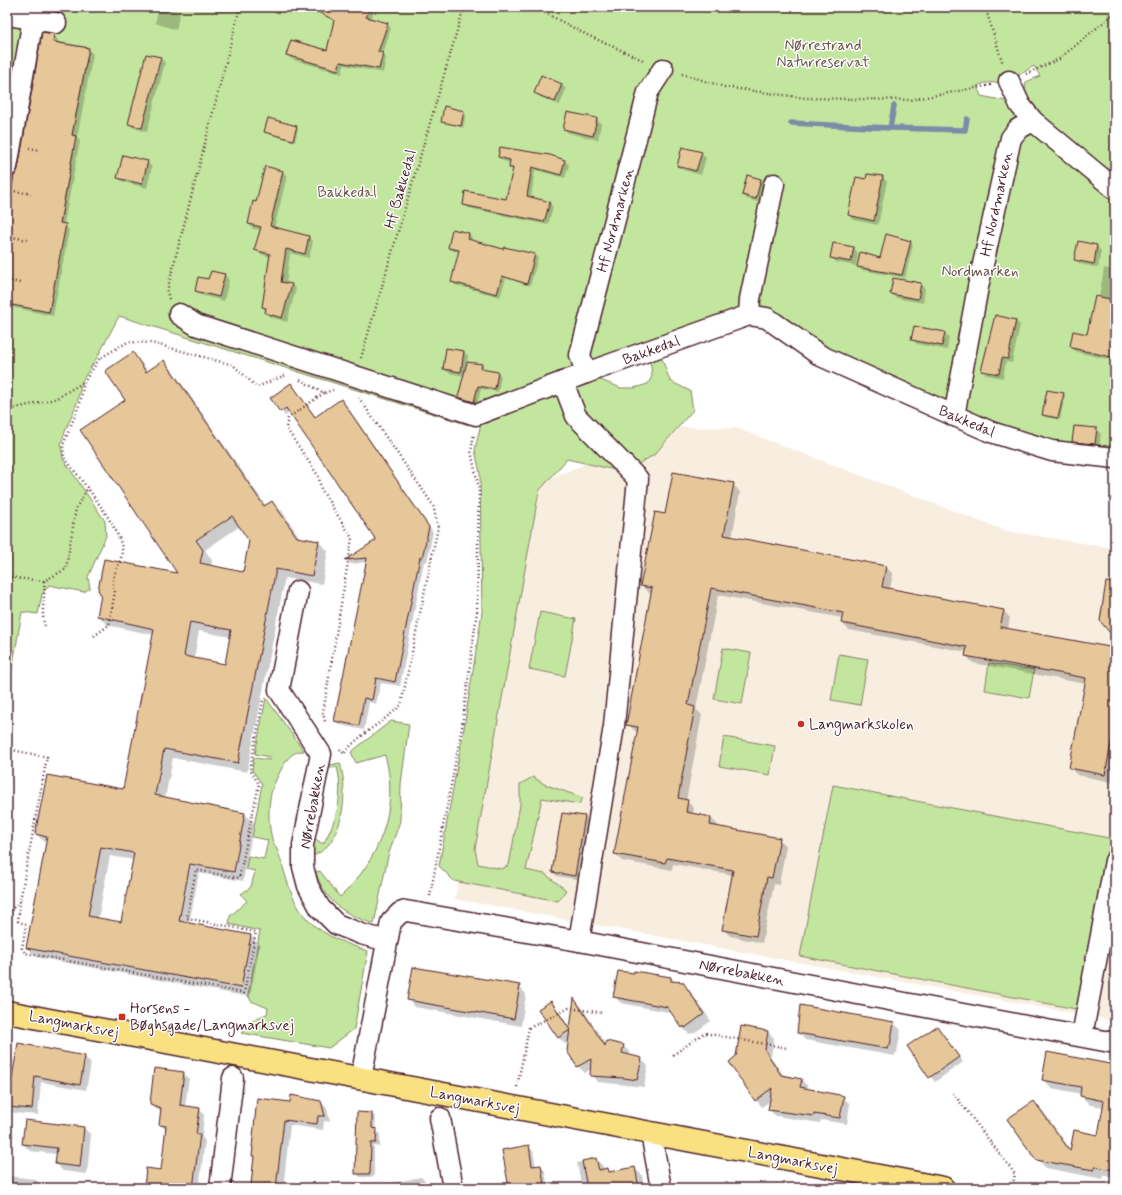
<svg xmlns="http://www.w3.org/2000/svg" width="1122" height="1195" font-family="Mynerve,sans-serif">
<rect width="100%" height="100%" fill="#fff"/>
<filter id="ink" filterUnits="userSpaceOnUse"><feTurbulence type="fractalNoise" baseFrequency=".025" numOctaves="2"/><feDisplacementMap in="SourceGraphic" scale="8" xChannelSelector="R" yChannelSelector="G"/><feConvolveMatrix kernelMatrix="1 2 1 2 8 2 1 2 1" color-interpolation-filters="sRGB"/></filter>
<g filter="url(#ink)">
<path fill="#f8eee0" d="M680,427L736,428L1006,531L1115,548V1021L455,899L529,486Z"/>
<g fill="#c3e69f" stroke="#868265">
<path d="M60,7H1115V179L1043,117L1024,97L1026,82L1040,76L1034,66L1008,82L985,83L977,86L981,96L1006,101L1037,129L1115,194V451L1061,445L1004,429L825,351L770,311L478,407L469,425L119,316L98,356L82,381L77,403L66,429L61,444L63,459L105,521L106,536L88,577L90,588L84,592L49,585L42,594L38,614L22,612L7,699V303L49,312L65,224L60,223L76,136L72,135L89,48L34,38L37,23L64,28L66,20L57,18Z"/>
<path d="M29,22L7,140V24Z"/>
<path d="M661,356L670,381L690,391L693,410L654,455L624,472L567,459L539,491L475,849L478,864L502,869L509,865L520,805V784L533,777L544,784L583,798L579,804L542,798L526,870L545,874L566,890L558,901L454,881L439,866L464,728L482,612L480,473L475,450L481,423L488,416L598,379L621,388H634L648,384L652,376L650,358Z"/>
<path d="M540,612L576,619L565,676L529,669Z"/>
<path d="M723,648L751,653L742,704L714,699Z"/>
<path d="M839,654L868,659L860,705L831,700Z"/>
<path d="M989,663L1034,670L1029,698L985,690Z"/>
<path d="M266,698L304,751C292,751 287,759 282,768C277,777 271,789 270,799C268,812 269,827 272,839C273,844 278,849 279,855C287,878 291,903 309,921C326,937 347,944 368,951L354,1029L329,1048L241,1033L254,1019L267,1014L268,1008L251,1001L248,995L260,931L229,924L230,916L247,901L241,894L251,887L255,871L246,869L248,856L264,859L268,840L252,837L262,784L252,770L254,758L270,760V757L255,754Z"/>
<path d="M391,721L409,724L401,784L400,821L388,856L374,924C342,913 329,905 315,872L320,871L340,897C379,861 400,808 385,755L356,763L351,752Z"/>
<path d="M724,737L775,746L770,775L719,766Z"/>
<path d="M340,763C349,791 344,849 309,857L311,836L323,844C337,820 344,794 337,767L326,769L325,766Z"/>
<path d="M833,785L1114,839L1081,1010L800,956Z"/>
</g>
<g fill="#0003" fill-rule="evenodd">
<path d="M7,7H64L63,16Z"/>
<path d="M159,7L180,13L176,30L155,23Z"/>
<path d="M348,7H376L371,19L387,24L391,28L383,54L386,58L383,73L344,65L342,74L291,59L287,55L328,51Z"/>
<path d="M43,34L54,35L58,40V43L88,49L93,54L77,138L80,141L64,224L69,230L53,316L7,306V244Z"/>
<path d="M147,55L161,58L165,63L147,132L134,128L129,124Z"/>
<path d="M562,85L566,89L560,105L540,97L535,93Z"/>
<path d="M445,107L466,114L463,128L442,121Z"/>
<path d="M597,119L601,124L598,140L568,133L564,128Z"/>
<path d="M296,127L298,129L295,142L265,132Z"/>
<path d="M701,153L706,158L701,175L683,170L678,166Z"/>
<path d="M550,156L565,161L569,165L565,178L535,170L531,198L549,203L553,207L548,225L468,208L464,204L506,200L513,171L510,167V163L503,161L499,157Z"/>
<path d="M147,162L152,167L147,188L123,182L118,178Z"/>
<path d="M283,172L287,176L274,229L309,237L313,242L309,258L290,253L286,284L292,285L296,289L287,322L270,317L263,307L270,257L260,254L256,250L261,230L253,229L249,224L257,203Z"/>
<path d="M882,177L887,181L878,225L854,220L849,215L867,180Z"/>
<path d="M761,180L765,185L760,203L747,199L743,195Z"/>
<path d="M469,234L472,237L471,241L504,250L505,248L535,255L538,258L530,286L506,278L500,297L455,285L452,282L460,252L453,251L450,248Z"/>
<path d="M910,242L913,245L905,278L861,270L858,267L880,259Z"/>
<path d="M1097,246L1101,251L1098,268L1080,264L1076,259Z"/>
<path d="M854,248L858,253L856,266L836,262L831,258Z"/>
<path d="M1104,268L1115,270V361L1077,352L1072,348L1088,335L1099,298Z"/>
<path d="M225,275L229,280L224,301L200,295L196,290L209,281Z"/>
<path d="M921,284L925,289L923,303L896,298L892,294Z"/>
<path d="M1016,321L1020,325L1012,363L1006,362L1003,378L987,375L982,371L987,344H989Z"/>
<path d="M915,327L945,333L949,338L947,350L917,344L912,339Z"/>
<path d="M464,352L468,356L467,363L482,365L485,368L484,371L498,373L501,376L498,392L481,389L477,405L463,400L459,397L465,376L449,373L444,369Z"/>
<path d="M133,353L148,371L163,361L173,371L266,506L272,502L282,511L300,538L319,542L328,551L322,584L285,578L247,772L173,758L165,798L245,814L254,823L243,881L199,873L189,924L251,936L260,945L250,997L36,957L27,947L46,843L36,834L124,791L154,635L107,625L98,615L180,574L127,400ZM240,526L250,541L244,573L211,566L212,560L205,550ZM199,631L231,637L226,665L194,659ZM110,856L134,860L122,923L98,919Z"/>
<path d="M291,384L316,417L341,400L346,405L433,532L427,562L424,561L400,686L381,683L376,704L369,702L364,730L340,725L335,721L367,562L351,564L347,560L377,541L290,413L285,416L271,398Z"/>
<path d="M1063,394L1065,396L1060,420L1045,417L1043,415Z"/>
<path d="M1097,429L1101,434L1099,448L1077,446L1073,441Z"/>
<path d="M733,484L740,492L732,538L886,567L893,574L890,589L1003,610L1010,618L1008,629L1115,649V766L1112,782L1077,775L1070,768L1086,684L973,663L966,656L967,652L849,630L842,623L843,618L718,595L696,709L702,715L686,801L694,808L693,814L711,818L718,825V827L779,839L786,846L779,885L774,884L762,943L730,936L723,929L733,875L673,864L672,870L622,861L615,853L638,732L635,731L628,724L652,594L649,593L642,586L666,515Z"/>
<path d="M563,814L585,817L590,822L580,880L557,876L553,872Z"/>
<path d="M671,978L675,982L682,983L690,991L711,1021L693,1034L692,1033L689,1034L682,1027L673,1013L621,1003L614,996Z"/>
<path d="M519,986L526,994L521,1026L415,1007L408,1000Z"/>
<path d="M575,1000L581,1006L606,1045L623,1046L630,1052L629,1056L641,1059L648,1066L644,1087L598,1082L591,1075V1069L585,1073L578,1066L569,1042L565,1044L559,1038L551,1002L557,1009L571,1030Z"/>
<path d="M894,1023L901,1030L897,1053H895V1056L805,1040L798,1032Z"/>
<path d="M937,1027L963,1062L935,1082L909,1047Z"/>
<path d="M768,1032L774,1038L771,1057L784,1076L801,1080L808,1086L807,1090L843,1097L850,1104L847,1124L821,1120L820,1123L776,1116L769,1110L771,1100L762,1107L756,1100Z"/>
<path d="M19,1044L85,1057L91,1064L86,1090L41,1082L38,1115L14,1113L8,1106Z"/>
<path d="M1115,1067V1177L1104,1175L1103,1179L1046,1168L1037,1159L1034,1102L1043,1111L1071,1150L1099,1136L1104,1107L1090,1105L1081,1096V1094L1052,1088L1043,1079Z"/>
<path d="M183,1073L189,1078L185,1107L199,1109L204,1114L202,1137L205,1141L199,1188H145L162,1171L166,1130L160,1124L162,1111L156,1109L151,1104Z"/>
<path d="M320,1101L327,1108L330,1122L324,1121L323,1130L290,1125L284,1181L298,1183L303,1188H252L255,1157L253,1147L291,1103Z"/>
<path d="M372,1114L376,1118L375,1130L380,1134V1147L374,1146V1177H360L356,1173Z"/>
<path d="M84,1128L91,1135L87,1174L63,1171L56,1164L57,1154L30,1151L23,1144Z"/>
<path d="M528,1146L533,1151L536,1167L540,1166L545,1171L548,1188H499L498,1186L509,1184Z"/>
<path d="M596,1159L603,1166L604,1170L607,1169L611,1173L634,1168L642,1175L644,1188H582L577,1163Z"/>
<path d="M7,1176L35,1179L41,1185L40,1188H7Z"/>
<path d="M421,1177L426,1182L427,1188H388L387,1184Z"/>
<path d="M732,1182L737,1188H699Z"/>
</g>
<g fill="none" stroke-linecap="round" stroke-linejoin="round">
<g stroke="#798da7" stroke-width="5.5">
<path d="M894,106L890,128L965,130L967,119"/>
<path d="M791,123L890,128"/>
</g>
</g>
<g fill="#e6c799" stroke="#4a1f2b" fill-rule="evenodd">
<path d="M308,7H371L366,17L388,23L378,52L383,53L379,69L340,62L338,70L286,55L291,40L327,50L334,20Z"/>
<path d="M42,32L54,34L53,42L89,48L72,135L76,136L60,223L66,224L49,312L7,304V212L14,176L18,169Z"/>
<path d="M146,54L161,57L142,128L128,124Z"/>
<path d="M541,75L562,84L555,102L534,93Z"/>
<path d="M444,106L464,111L461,126L441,122Z"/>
<path d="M567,112L597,118L593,136L563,129Z"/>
<path d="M268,118L297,126L293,140L264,132Z"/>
<path d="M500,147L550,155L565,160L561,175L532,167L527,196L550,202L544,222L463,205L465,191L506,199L513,168H509L510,160L498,157Z"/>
<path d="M682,147L702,152L696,171L677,166Z"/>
<path d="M123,155L148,161L142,184L117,178Z"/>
<path d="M265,166L283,171L270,226L309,236L305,254L286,249L281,282L292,284L282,318L265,313L266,308L262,307L270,254L254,250L261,227L248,224L253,201L256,202Z"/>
<path d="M867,174L883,176L874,221L848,215L856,177L866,179Z"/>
<path d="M747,175L761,179L756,199L742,195Z"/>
<path d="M452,229L469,233L468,239L503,249L504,247L535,254L527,284L502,276L497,294L451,282L459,250L448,248Z"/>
<path d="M886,234L911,241L902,275L857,267L860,252L880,258Z"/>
<path d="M1078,241L1097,245L1094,264L1074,260Z"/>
<path d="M833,243L854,247L851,262L830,258Z"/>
<path d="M211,271L225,274L219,297L195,291L198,277L208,279Z"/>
<path d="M893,278L921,283L918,299L890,294Z"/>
<path d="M1095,296L1110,299L1109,301L1115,302V358L1072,348L1070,346L1073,331L1087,334Z"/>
<path d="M995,315L1016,320L1008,359L1002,358L999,374L981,371Z"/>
<path d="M914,326L945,332L942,346L911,340Z"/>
<path d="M446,348L464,351L461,372L443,369Z"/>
<path d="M133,352L146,372L164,360L264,506L272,501L297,537L319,541L312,576L276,569L238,763L164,749L155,795L245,813L234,872L190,864L179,921L251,935L241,988L26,948L47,837L35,834L47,775L123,789L154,629L97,616L101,595L98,590L104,559L177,573L80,430L125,400L105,371ZM232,516L249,541L243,572L200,563L203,550L196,540ZM190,622L231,630L225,664L184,656ZM101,847L134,853L121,922L88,916Z"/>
<path d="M467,362L482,364L481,369L498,372L495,389L478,386L474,402L458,397Z"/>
<path d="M291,383L315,417L341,399L429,527L422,558L420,557L395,682L376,678L372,700L364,698L359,726L334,721L367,558L345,560L376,540L286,408L280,412L270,398Z"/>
<path d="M1047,390L1064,393L1058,418L1042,415Z"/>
<path d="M1074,426L1097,428L1095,444L1072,442Z"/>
<path d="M673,472L734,483L724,535L886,566L882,587L1004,610L1000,627L1115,648V723L1105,775L1069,768L1086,678L965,656L967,647L841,623L843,613L711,588L688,705L695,707L678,798L688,800L686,812L711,817L710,825L780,838L772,878L767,877L756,936L722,930L733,870L667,858L665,863L614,854L638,727L626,725L652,588L640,586L655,512L665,514Z"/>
<path d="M1106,582L1115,583V639L1100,621Z"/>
<path d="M562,813L585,816L575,876L552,872Z"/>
<path d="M413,967L520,985L514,1019L407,1000Z"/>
<path d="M618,971L634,973V971L671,977V981L683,982L704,1014L685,1028L684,1026L682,1028L667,1007L613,997Z"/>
<path d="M574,998L605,1046L606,1041L624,1045L622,1053L642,1058L637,1080L624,1078L590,1076L591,1059L577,1067L567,1051Z"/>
<path d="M551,1001L570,1030L558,1038L538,1009Z"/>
<path d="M800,1005L894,1022L890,1046H888V1049L797,1033Z"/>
<path d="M741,1026L768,1031L765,1050L781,1075L802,1079L800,1087L844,1096L840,1118L814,1114V1116L768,1110L772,1088L755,1101L729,1062L736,1056Z"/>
<path d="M937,1026L959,1057L929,1078L907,1046Z"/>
<path d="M18,1043L85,1056L80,1085L35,1076L32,1109L7,1107Z"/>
<path d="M1047,1052L1115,1065V1170L1095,1167L1094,1170L1036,1160L1007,1119L1034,1101L1070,1151L1074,1130L1098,1135L1104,1101L1080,1096L1081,1087L1042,1080Z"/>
<path d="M154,1068L184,1072L180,1105L200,1108L196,1134H200L193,1188H144L146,1168L161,1170L166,1126L159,1125L161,1108L150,1104Z"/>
<path d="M291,1095L321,1101L325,1116H318L317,1124L284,1120L276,1188H256V1186L251,1185L254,1156H252L253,1147H252L257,1098L290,1102Z"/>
<path d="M357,1112L372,1113V1128L377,1129L376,1143H371L370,1174H355Z"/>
<path d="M25,1120L84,1127L80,1167L55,1164L57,1148L22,1144Z"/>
<path d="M529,1145L532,1166L541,1165L544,1185L529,1188H509L502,1150Z"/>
<path d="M596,1158L599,1170L608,1168L609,1172L635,1167L639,1188H587L582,1161Z"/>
</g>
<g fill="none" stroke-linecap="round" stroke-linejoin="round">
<defs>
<g id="minor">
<path d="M7,15L56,23"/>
<path d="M1009,81L1020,105L1033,121L1115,189"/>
<path d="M7,167L33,19"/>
<path d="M179,314L196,325L476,415L586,373L749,315L767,318L821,356L991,432L1052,451L1115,458"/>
<path d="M749,315L750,299L774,184"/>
<path d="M586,373L580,355L648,92L663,69"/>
<path d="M563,382L576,416L638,479L614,726L579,941"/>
<path d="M954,416L978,287L1011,138L1018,129L1033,121"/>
<path d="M298,591L279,690L321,754L303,845V867L308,886L320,908L336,924L361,934L387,941"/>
<path d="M1082,1036L1115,861"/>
<path d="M361,1078L391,922L400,913L406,911L579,941L1115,1043"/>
<path d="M440,1118L453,1188"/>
<path d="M651,1133L661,1188"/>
<path d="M220,1188L233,1078"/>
</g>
<path id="major" d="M7,1012L943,1188"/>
</defs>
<use href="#minor" stroke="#4a1f2b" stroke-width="23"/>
<use href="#major" stroke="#4a1f2b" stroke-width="25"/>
<g stroke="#4a1f2b" stroke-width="2.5" stroke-dasharray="1 3" stroke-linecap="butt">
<path d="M534,7L585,34L645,61"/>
<path d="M985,7L1003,64"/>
<path d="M682,74L725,87L805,98L910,100L991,85"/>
<path d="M1026,74L1059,59L1115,13"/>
<path d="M29,148L40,150"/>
<path d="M7,190L31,194"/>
<path d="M7,236L28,240"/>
<path d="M7,280L20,283"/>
<path d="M169,299L167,291L240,7"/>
<path d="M361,358L464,7"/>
<path d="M300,380L324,393L333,390"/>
<path d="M324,393L288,418L286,428L319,477L321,489L352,538L323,713L325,722"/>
<path d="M7,410L55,399L84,382"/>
<path d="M7,577L44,581L66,569L76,508L87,489"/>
<path d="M44,581C46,596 40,611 45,626"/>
<path d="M94,636L109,625L115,591C107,577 124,563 122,548C118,524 80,479 64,457L63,445L80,403L84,382L100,358L128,342L152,343L233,365L257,387L286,375"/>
<path d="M7,749L47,757L20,901L7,914"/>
<path d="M340,749L344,754C355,737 385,721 401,705L438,527L433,505L359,398"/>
<path d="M430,896L462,727L477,611L479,490L471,451L474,434"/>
<path d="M20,901L18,921L26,925L22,948L25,953L244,993L256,932L187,918L196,870L239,878L259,784L250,770L263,700"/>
<path d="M673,1055L704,1033L787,1048"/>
<path d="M517,1087L529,1028L569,1008L603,1013"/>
<path d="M953,1093L1015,1174L1012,1188"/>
</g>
<use href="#minor" stroke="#fff" stroke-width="20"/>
<use href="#major" stroke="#f9e181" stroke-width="22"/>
</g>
</g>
<g fill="#c8321e" stroke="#fff" stroke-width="1.5">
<circle cx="801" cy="724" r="4"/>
<rect x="118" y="1013" width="8" height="8" rx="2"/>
</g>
<g text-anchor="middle" stroke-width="3" stroke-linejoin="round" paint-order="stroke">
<g font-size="15" fill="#685148" stroke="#fff">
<text x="823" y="50">Nørrestrand<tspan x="823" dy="17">Naturreservat</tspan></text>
<text x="347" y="197">Bakkedal</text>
<text x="980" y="276">Nordmarken</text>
</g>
<g font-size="15" fill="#4a1f2b" stroke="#fff">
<text transform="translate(400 189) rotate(-74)" y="5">Hf Bakkedal</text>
<text transform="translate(996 204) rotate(-78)" y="5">Hf Nordmarken</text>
<text transform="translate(615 220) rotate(-75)" y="5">Hf Nordmarken</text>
<text transform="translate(651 350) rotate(-20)" y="5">Bakkedal</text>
<text transform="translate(967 421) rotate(23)" y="5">Bakkedal</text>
<text transform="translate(312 806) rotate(-80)" y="5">Nørrebakken</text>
<text transform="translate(742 972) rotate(11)" y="5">Nørrebakken</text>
<text transform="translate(74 1024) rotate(11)" y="5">Langmarksvej</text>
<text transform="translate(475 1100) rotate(11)" y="5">Langmarksvej</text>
<text transform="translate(793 1160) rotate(11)" y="5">Langmarksvej</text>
</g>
<g font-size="15" fill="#4a1f2b" stroke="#fff" text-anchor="start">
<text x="809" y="729">Langmarkskolen</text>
<text x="130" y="1013">Horsens -<tspan x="130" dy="17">Bøghsgade/Langmarksvej</tspan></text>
</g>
</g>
<rect width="1122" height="1195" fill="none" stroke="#fff" stroke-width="24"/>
<rect x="12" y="12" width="1098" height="1171" fill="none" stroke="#4a1f2b" stroke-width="1.5" filter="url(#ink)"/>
</svg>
